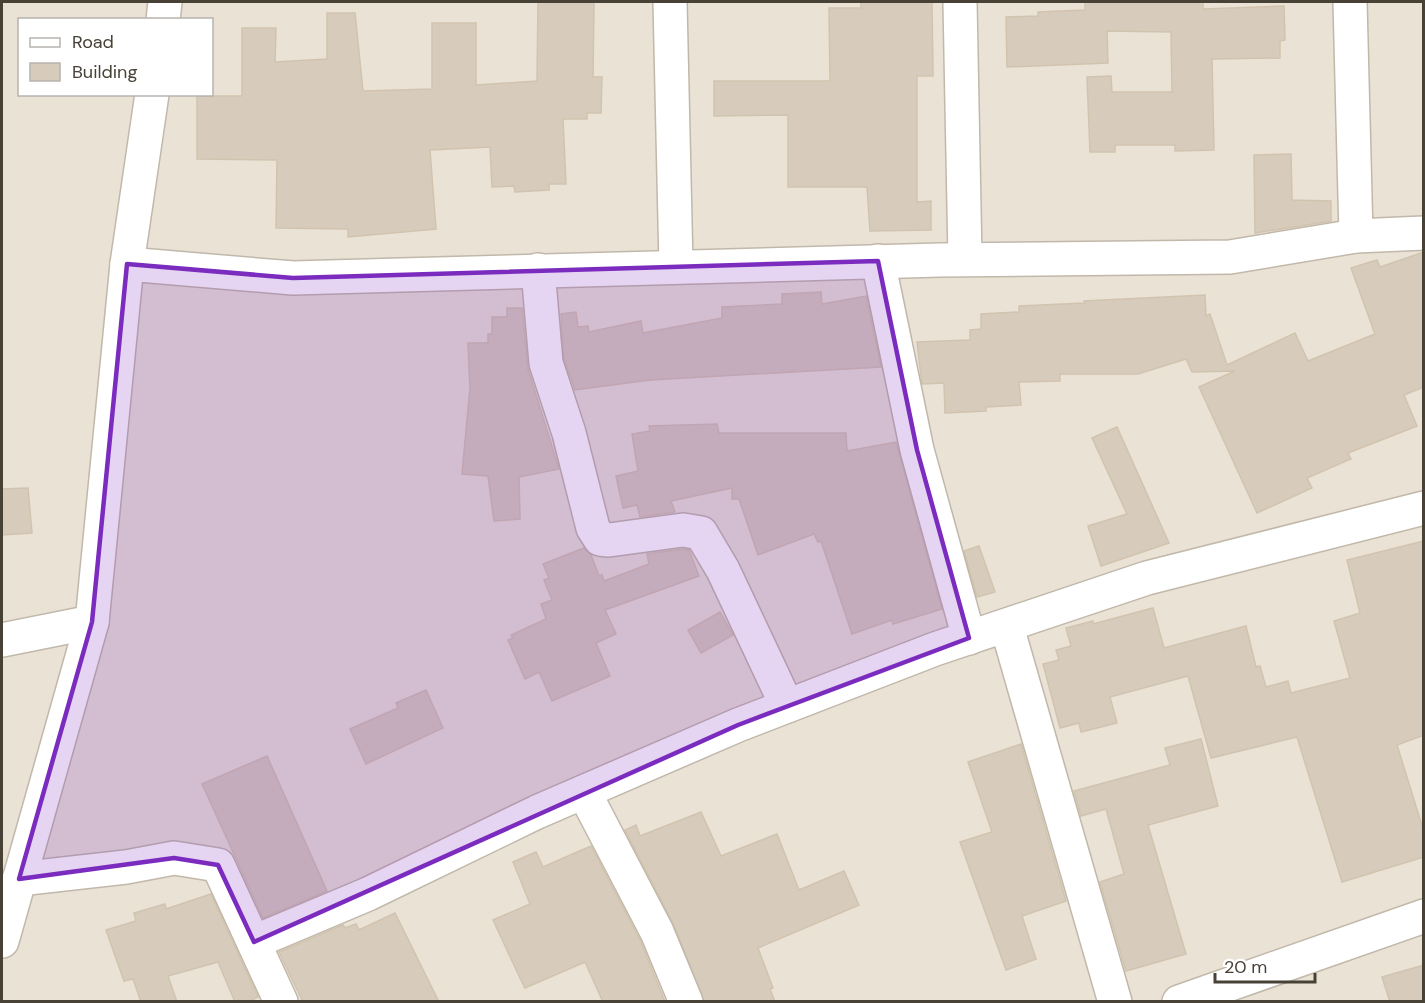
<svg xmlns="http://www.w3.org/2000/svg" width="1425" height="1003" font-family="'DM Sans',sans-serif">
<rect width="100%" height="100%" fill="#f5f0e8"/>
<path fill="#e9e2d5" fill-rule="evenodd" d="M2,2H1423V1001H2ZM20,20H212V94H20Z"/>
<g fill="#d7ccbc" stroke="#d2c3af" stroke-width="1.5">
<path d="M538,2H594L593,77H602L601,113H587V119H563L566,184H549V190L515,192L514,186L492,187L490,147L430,150L436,229L348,237V229L276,228L277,160L197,159V96H242V28H276L275,62L327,59V13H355L363,91L432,89V23H476V85L537,81Z"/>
<path d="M861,2H932L933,76H917V202L931,201V230L870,231L867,187H788V115L714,116V81H830L829,8H861Z"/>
<path d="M1085,2H1203V9L1284,6L1285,40L1280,41V58L1212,59L1214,150L1175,151V145H1115V152H1090L1087,77L1111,76L1112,92H1172L1171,32L1107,31L1108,63L1007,67L1006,17L1038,16V12L1085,10Z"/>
<path d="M1291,154L1292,200L1331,201V221L1255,233L1254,155Z"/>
<path d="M1424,252V387L1404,395L1417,426L1348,453L1351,459L1307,478L1312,488L1257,513L1199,387L1235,371L1192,372L1186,359L1138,374H1060V381L1019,382L1021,405L986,407V411L945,413L944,383L922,384L917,342L970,340V330L981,329V314L1019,312V306L1085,303L1084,301L1205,295L1206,316L1210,314L1227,365L1295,333L1308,361L1375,334L1351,268L1377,260L1380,267Z"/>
<path d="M821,292L822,304L866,296L881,367L650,380L575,390L564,359L561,314L576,312L578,327L588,326L589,332L641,321L643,333L722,318V307L782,304V294Z"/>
<path d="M507,308H522L528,369L559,469L519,477L520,519L494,521L488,476L462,474L470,388L468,343H488V334H492V317H507Z"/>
<path d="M717,424L719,433H846L847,451L896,442L942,609L893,624L892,620L852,634L821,541L818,542L814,534L758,555L739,499H732V488L671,501L675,512L640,517L637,505L623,508L616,476L638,471L632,434L650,431L649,426Z"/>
<path d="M1117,427L1169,543L1101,566L1088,526L1127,514L1092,438Z"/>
<path d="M28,488L32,533L2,535V489Z"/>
<path d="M1424,541V735L1397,745L1424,832V857L1342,882L1297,737L1211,758L1188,676L1110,697L1117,723L1081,732L1079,723L1060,728L1043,664L1059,660L1056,650L1071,646L1066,628L1093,621V624L1153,608L1164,648L1246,626L1256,667L1260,666L1266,687L1288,681L1291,693L1350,678L1334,621L1360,613L1347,560Z"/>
<path d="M979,546L995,592L977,597L964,551Z"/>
<path d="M584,548L591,555L599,576L602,575L604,581L649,564L647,554L683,549L689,550L699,576L605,610L616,634L596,643L610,676L552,701L539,672L525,679L508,640L513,638L511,635L546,619L541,604L552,600L544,580L549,578L543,564Z"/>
<path d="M720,612L733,635L701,653L688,630Z"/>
<path d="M426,690L443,728L366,764L350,729L398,708L396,703Z"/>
<path d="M1201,739L1218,806L1148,825L1186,954L1126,971L1100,882L1124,874L1106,809L1081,816L1074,791L1170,765L1165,748Z"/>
<path d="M1021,744L1066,901L1022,916L1036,959L1006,970L960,842L992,832L968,762Z"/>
<path d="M267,756L327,891L263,918L202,784Z"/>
<path d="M701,812L721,856L777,834L799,890L844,871L859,905L758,948L773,988L770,989L775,1002H704L674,925L625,830L636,825L640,836Z"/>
<path d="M591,846L640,940L665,1002H603L585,962L525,988L519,976L493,920L530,904L513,862L536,852L543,867Z"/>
<path d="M211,894L258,997L248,1002H235L218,962L168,976L177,1002H141L133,979L124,981L106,930L136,921L134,913L165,904L166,909Z"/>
<path d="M395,913L439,1002H303L279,952L343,925L345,928L356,924L359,930Z"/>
<path d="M1424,965V1002H1390L1382,977Z"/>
</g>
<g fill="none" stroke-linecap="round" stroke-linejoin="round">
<defs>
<g id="minor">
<path d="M670,2L676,266"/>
<path d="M960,2L965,259"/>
<path d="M1350,2L1356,236"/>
<path d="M163,20L165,2"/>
<path d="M878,261L917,450L969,638"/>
<path d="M127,264L293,278L940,260L1230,257L1356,236L1424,233"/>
<path d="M538,270L546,363L569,433L593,528L600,539L609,540L683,530L701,533L723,570L787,706"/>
<path d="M1007,627L1115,1002"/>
<path d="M2,640L92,622"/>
<path d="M584,792L657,932L686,1002"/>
<path d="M19,879L126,867L174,858L218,865L281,1002"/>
<path d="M2,941L92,622L127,264L152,94"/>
<path d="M254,942L368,894L537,812L738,725L935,649L1147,578L1424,508"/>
<path d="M1179,1002L1424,916"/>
</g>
</defs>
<use href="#minor" stroke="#c1b8aa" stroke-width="36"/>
<use href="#minor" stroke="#fff" stroke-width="33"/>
</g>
<path fill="#7b2cbf" fill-opacity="0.2" stroke="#7b2cbf" stroke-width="4.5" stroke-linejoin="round" d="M878,261L917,450L969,638L738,725L254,942L218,865L174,858L19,879L92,622L127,264L293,278Z"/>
<rect width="1425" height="1003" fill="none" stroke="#484136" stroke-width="6"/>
<rect x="18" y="18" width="195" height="78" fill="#ffffff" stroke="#b6b3af" stroke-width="1.5"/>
<rect x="30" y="38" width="30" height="9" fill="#ffffff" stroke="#b6b3af" stroke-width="1.5"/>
<text x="72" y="48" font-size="18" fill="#484136">Road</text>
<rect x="30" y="63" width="30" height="18" fill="#d7ccbc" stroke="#b6b3af" stroke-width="1.5"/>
<text x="72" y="78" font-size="18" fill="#484136">Building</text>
<path d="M1215 973v9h100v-9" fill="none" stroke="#484136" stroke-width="3"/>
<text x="1224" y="973" font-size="18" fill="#484136" stroke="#ffffff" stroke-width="4.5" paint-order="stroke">20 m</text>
</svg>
